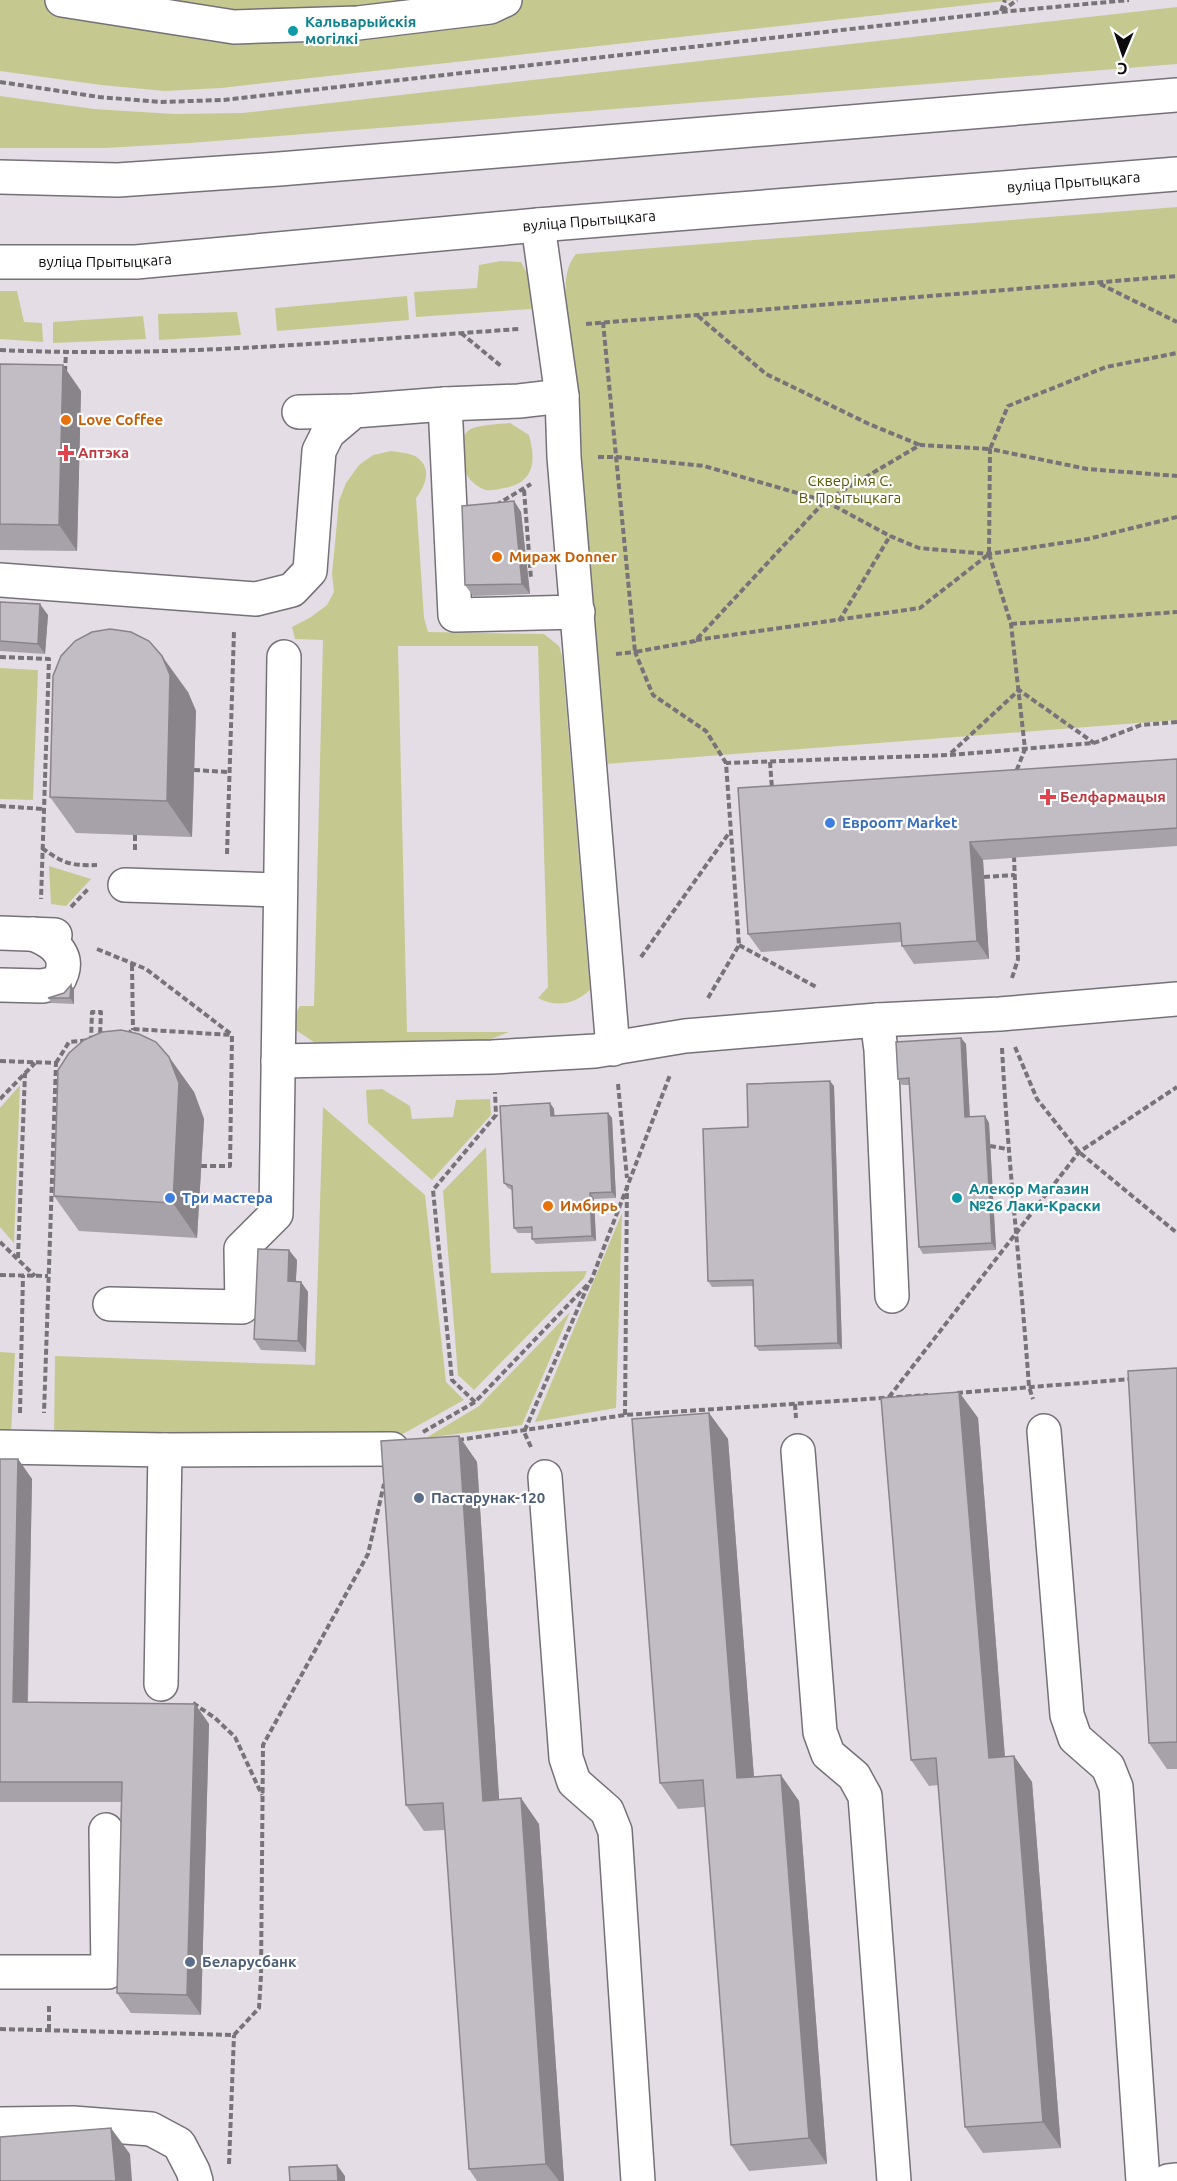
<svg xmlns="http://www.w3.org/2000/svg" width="1177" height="2181" font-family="Ubuntu,sans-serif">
<rect width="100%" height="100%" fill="#e4dde6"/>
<g fill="#c6c98f">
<path d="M0,0H1013L221,88L165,91L101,85L0,71Z"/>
<path d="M1177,7V64L190,143L105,148H0V96L94,109L174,114L242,113Z"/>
<path d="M1177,207V720L605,764L567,314C566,292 562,271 576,254Z"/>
<path d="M501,261L521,262L529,277L531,309L416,317L414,292L477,288L479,265Z"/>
<path d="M0,291H17L24,322L42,323L43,342L0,339Z"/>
<path d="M407,296L409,320L277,331L275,308Z"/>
<path d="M237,312L241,335L159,340L158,314Z"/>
<path d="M143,316L146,339L53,343V322Z"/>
<path d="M510,423L529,435C536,460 535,483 504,488C499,489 491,491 486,490C463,484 450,446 469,430C476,425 500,424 510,423Z"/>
<path d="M391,451C398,452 408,453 415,456C433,467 426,485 416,498L424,618L428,632L544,634L559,646L562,656L590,990C575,1004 557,1008 538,998L548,987L538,646H398L407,1032H509L475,1045L315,1043L293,1028L294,1016L300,1006H314L323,640L295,639L292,627L311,617L327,605L334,592L332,574L339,501L346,483L359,465L373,455Z"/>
<path d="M0,668L38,670L33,800L0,799Z"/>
<path d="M49,866L91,879L66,906L51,904Z"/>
<path d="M20,1085L14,1243L0,1227V1108Z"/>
<path d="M382,1089L410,1106L412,1119L453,1117L456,1100L490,1099L491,1115L432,1180L368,1123L366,1090Z"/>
<path d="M323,1107L425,1195L446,1382L464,1400L390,1441L54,1439L55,1356L315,1365Z"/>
<path d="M486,1147L491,1273L587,1271L584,1278L474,1390L458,1375L443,1191Z"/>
<path d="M622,1213L616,1408L535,1422Z"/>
<path d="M570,1312L522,1425L426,1438L479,1406Z"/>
<path d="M0,1352L15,1353L11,1435L0,1440Z"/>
</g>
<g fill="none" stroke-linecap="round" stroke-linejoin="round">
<defs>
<g id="minor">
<path d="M62,0L234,27L358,23L490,7L505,0"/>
<path d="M538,225L562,396L564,457L613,1049"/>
<path d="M445,404L455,615L578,612"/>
<path d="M299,412L354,411"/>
<path d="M0,580L256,599L292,590L310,571L319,451L328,433L354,411L445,404L519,401L562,396"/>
<path d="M125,885L280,890"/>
<path d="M0,933L55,935"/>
<path d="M0,985L42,986L57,983C73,957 56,943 33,934"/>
<path d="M877,1020L881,1050L892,1296"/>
<path d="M278,1061L492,1057L595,1051L685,1036L877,1020L1000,1014L1177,999"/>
<path d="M110,1304L242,1307L241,1249L276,1214L284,657"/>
<path d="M1044,1431L1067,1715L1075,1738L1108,1767L1116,1787L1143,2181"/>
<path d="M0,1447L165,1450L392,1449"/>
<path d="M798,1451L820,1732L828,1754L854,1776L865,1796L894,2181"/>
<path d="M545,1477L566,1758L574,1782L607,1811L615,1831L638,2181"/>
<path d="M161,1684L165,1450"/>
<path d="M0,1972H108L106,1830"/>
<path d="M0,2124L73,2123L151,2129L179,2144L193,2171L196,2181"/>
<path d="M1168,2181L1177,2180"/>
</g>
<g id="major">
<path d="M0,177L118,180L279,169L1177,95"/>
<path id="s1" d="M0,262H136L538,225L1177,174"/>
</g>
</defs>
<use href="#minor" stroke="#767078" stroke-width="36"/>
<use href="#major" stroke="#767078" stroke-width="36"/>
<g stroke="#787379" stroke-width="4" stroke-dasharray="6 3" stroke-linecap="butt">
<path d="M1001,11L1005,0"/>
<path d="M1002,11L1017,0"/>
<path d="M0,82L99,97L160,102L223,100L1001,12L1129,0"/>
<path d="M1100,284L1177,322"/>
<path d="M698,316L766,374L869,424L920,445"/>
<path d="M603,322L635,652L695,641L825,501L920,445L990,449L1008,406L1106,367L1177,353"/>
<path d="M586,324L1177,276"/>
<path d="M461,333L501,366"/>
<path d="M0,350C173,358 346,341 519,329"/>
<path d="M65,372L66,352"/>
<path d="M598,457H617L704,466L825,501L890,536L919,548L989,554L1088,539L1177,517"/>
<path d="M524,490L531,579"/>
<path d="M496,505L531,484"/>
<path d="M989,554L1011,624L1025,749L1016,772"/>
<path d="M839,621L890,536"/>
<path d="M1011,624L1177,612"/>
<path d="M696,640L920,608L989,554L990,449L1087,469L1177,476"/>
<path d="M616,654L635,652L653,695L706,731L726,763"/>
<path d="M0,657L49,659L41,899"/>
<path d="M951,753L1019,690L1094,743"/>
<path d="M770,762L772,789"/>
<path d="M194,770L228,772"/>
<path d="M0,806L43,809"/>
<path d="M135,835V850"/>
<path d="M42,848C63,863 70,866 97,865"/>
<path d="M227,854L234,631"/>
<path d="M984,877L1015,875"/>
<path d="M71,907L89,888"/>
<path d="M739,945L818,988"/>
<path d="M97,949L146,969L231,1034"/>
<path d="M641,957L729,833"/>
<path d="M132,965L133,1030"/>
<path d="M1012,978L1018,959L1014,857"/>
<path d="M708,998L739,945L726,763L950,755L1094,743L1141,725L1177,722"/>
<path d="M127,1035L133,1029L232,1035"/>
<path d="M1015,1047L1037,1099L1079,1152L1177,1233"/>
<path d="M1002,1048C1008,1162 1021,1274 1029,1387L1033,1399"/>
<path d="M0,1061L56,1063L44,1413"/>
<path d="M56,1063L69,1042L91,1040L92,1012H101L100,1036"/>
<path d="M618,1084L627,1178"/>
<path d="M0,1099L35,1063"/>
<path d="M990,1146L1007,1149"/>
<path d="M201,1166H230L232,1035"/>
<path d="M0,1242L35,1276"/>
<path d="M18,1258L25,1073"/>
<path d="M0,1275L48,1276"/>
<path d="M957,1393L1132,1379"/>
<path d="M889,1397L1079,1152L1177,1087"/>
<path d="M475,1402L452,1380L433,1190L496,1115L495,1092"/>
<path d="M795,1404L796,1418"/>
<path d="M20,1413L23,1275"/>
<path d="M625,1415L627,1185"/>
<path d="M423,1432L475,1402L591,1281L670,1075"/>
<path d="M458,1440L625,1415L928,1395"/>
<path d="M531,1447L524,1432L589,1283"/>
<path d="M193,1703L215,1718L235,1737L262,1795"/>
<path d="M49,2006V2031"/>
<path d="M0,2029L234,2035L259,2008L261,1976L263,1745L368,1554L384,1484"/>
<path d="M229,2164L234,2035"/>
</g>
<use href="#minor" stroke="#fff" stroke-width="33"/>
<use href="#major" stroke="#fff" stroke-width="33"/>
</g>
<g fill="#a7a2a9">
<path d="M0,364L81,391L77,551L0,550Z"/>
<path d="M514,501L521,512L530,594L473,596L465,585Z"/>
<path d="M0,602L48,615L45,654L0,651Z"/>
<path d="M188,692L196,711L192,837L76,833L50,797Z"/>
<path d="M1177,759V846L983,860L989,959L914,964L902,946L901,942L761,952L748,934L738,788Z"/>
<path d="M71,985L74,990V1004L52,1003L48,998L64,993Z"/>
<path d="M961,1038L966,1044L970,1117L985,1116L989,1123L996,1250L923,1254L919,1247L910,1085H902L898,1079Z"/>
<path d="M169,1057L194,1092L204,1119L197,1238L79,1231L54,1196Z"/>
<path d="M834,1086L842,1349L759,1351L755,1346L753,1286L712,1287L708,1281L748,1127Z"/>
<path d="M550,1103L554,1109V1116L608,1113L612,1118L616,1198L594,1199L596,1241L536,1244L532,1239V1233H518L514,1228L512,1190L508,1188L504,1183Z"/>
<path d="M297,1260L296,1281L301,1282L308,1292L306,1352L261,1350L254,1339Z"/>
<path d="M1177,1368V1769H1167L1149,1743Z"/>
<path d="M959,1392L978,1418L1005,1757L1014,1756L1032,1782L1061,2148L983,2153L965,2127L938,1785L929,1786L911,1760Z"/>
<path d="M709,1413L728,1439L754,1777L799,1801L827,2164L749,2171L731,2145L705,1807L678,1809L660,1783Z"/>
<path d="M459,1436L477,1462L499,1800L539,1824L564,2181H477L469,2169L445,1830L424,1831L406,1805Z"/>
<path d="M0,1459H18L32,1479L28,1702L195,1704L209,1724L201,2015L131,2013L117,1993L121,1802H0Z"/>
</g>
<g fill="#888489">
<path d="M63,365L81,391L77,551L59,525Z"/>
<path d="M514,501L521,512L530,594L522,584Z"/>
<path d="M40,604L48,615L45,654L38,644Z"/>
<path d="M162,656L188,692L196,711L192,837L167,801Z"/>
<path d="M970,842L983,860L989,959L977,941Z"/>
<path d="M71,985L74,990V1004L70,998Z"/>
<path d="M961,1038L966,1044L970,1124L965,1117Z"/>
<path d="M169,1057L194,1092L204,1119L197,1238L173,1203Z"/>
<path d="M830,1081L834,1086L842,1349L838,1343Z"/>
<path d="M550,1103L554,1109L555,1121L551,1116Z"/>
<path d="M608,1113L612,1118L616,1198L612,1192Z"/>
<path d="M985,1116L989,1123L996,1250L992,1243Z"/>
<path d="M590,1193L594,1199L596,1241L592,1236Z"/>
<path d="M289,1250L297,1260L295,1292L288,1281Z"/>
<path d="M301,1282L308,1292L306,1352L298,1341Z"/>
<path d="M959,1392L978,1418L1007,1784L989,1758Z"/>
<path d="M709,1413L728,1439L756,1804L737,1778Z"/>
<path d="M459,1436L477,1462L501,1827L483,1801Z"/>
<path d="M18,1459L32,1479L27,1722L13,1702Z"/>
<path d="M195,1704L209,1724L201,2015L187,1995Z"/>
<path d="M1014,1756L1032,1782L1061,2148L1043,2122Z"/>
<path d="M781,1775L799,1801L827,2164L809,2138Z"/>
<path d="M521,1798L539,1824L564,2181H559L546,2164Z"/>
<path d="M111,2128L130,2154L132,2181H116Z"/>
<path d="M337,2165L345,2176V2181H338Z"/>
</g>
<g fill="#c2bcc4" stroke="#888489" stroke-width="1.5">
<path d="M0,364L63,365L59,525L0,524Z"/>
<path d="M514,501L522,584L465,585L462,506Z"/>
<path d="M0,602L40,604L38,644L0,641Z"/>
<path d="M110,629L131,632L149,641L162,656L170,675L167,801L50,797L53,676L61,656L75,641L92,632Z"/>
<path d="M1177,759V828L970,842L977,941L902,946L900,923L748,934L738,788Z"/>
<path d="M71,985L70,998H48L64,993Z"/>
<path d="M121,1030L139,1034L156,1042L169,1057L179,1083L173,1203L54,1196L58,1070L69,1053L84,1040L102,1032Z"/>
<path d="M961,1038L965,1117L985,1116L992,1243L919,1247L909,1078L898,1079L896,1042Z"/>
<path d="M830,1081L838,1343L755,1346L753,1280L708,1281L703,1129L748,1127L747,1084Z"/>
<path d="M550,1103L551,1116L608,1113L612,1192L590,1193L592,1236L532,1239V1227L514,1228L512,1186L504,1183L500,1106Z"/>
<path d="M258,1249L289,1250L288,1281L301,1282L298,1341L254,1339Z"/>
<path d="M1177,1368V1742L1149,1743L1128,1371Z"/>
<path d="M959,1392L989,1758L1014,1756L1043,2122L965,2127L936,1758L911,1760L881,1398Z"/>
<path d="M709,1413L737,1778L781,1775L809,2138L731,2145L703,1780L660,1783L632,1419Z"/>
<path d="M459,1436L483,1801L521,1798L546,2164L469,2169L443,1803L406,1805L381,1441Z"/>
<path d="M0,1459H18L13,1702L195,1704L187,1995L117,1993L122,1782H0Z"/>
<path d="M111,2128L116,2181H0V2137Z"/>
<path d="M337,2165L338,2181H290L289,2167Z"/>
</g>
<g fill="#0f9aa8" stroke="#fff" stroke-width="2">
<circle cx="293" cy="31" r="6"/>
<circle cx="957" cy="1198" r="6"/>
</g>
<g fill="#e8710a" stroke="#fff" stroke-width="2">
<circle cx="66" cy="420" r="6"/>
<circle cx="497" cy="557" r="6"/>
<circle cx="548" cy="1206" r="6"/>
</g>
<g fill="#e0444e" stroke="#fff" stroke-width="2">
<path d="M63 444h6v6h6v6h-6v6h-6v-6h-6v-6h6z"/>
<path d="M1045 788h6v6h6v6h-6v6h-6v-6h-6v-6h6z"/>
</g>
<g fill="#3f7fe0" stroke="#fff" stroke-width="2">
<circle cx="830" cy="823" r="6"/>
<circle cx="170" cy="1198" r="6"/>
</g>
<g fill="#5c6f8a" stroke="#fff" stroke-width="2">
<circle cx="419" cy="1498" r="6"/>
<circle cx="190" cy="1962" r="6"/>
</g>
<g text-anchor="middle" stroke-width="4.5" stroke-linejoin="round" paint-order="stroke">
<g font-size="15" font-weight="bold" fill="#0d838f" stroke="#fff" text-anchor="start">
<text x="305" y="27">Кальварыйскія<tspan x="305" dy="17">могілкі</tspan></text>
<text x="969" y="1194">Алекор Магазин<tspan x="969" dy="17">№26 Лаки-Краски</tspan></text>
</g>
<g font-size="15" fill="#0d0a0d" stroke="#fff">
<text dy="5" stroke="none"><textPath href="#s1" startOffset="1077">вуліца Прытыцкага</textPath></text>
<text dy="5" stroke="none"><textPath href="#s1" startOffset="591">вуліца Прытыцкага</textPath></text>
<text dy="5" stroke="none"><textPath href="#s1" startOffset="105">вуліца Прытыцкага</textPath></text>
</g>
<g font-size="15" font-weight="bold" fill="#c56008" stroke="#fff" text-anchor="start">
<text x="78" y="425">Love Coffee</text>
<text x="509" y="562">Мираж Donner</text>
<text x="560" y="1211">Имбирь</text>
</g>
<g font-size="15" font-weight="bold" fill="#be3a42" stroke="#fff" text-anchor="start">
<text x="78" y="458">Аптэка</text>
<text x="1060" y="802">Белфармацыя</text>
</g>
<g font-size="15" fill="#5a5a05" stroke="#fff">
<text x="850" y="486">Сквер імя С.<tspan x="850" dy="17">В. Прытыцкага</tspan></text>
</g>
<g font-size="15" font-weight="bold" fill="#366cbe" stroke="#fff" text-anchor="start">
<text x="842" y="828">Евроопт Market</text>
<text x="182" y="1203">Три мастера</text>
</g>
<g font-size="15" font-weight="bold" fill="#4e5e75" stroke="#fff" text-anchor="start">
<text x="431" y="1503">Пастарунак-120</text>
<text x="202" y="1967">Беларусбанк</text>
</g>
</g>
<g transform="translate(1123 54) rotate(182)" stroke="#ffffff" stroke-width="4.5" paint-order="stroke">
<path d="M0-4.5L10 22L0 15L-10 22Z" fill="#0d0a0d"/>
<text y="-9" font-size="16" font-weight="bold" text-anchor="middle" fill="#0d0a0d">С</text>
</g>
</svg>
